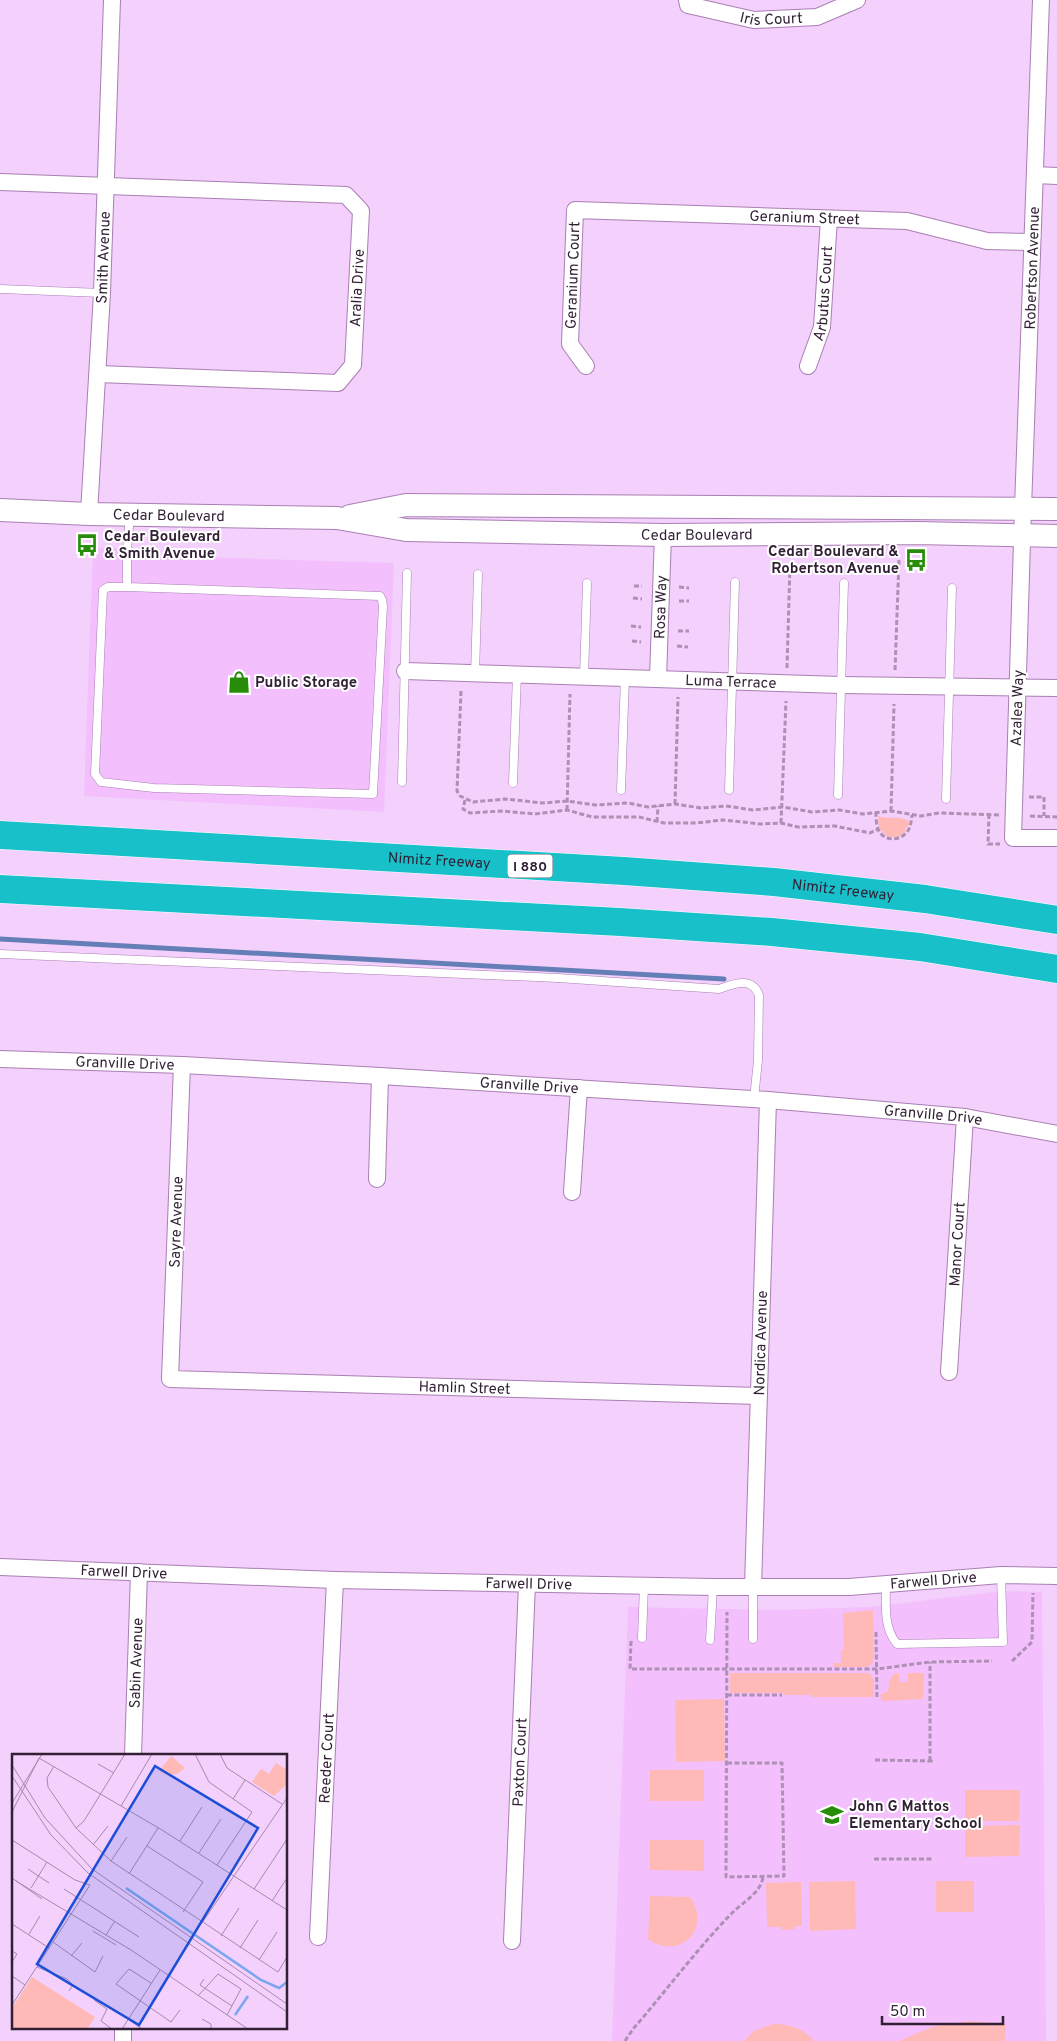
<svg xmlns="http://www.w3.org/2000/svg" width="1057" height="2041" font-family="Overpass,sans-serif">
<rect width="100%" height="100%" fill="#f4d0fc"/>
<g fill="#f3c0fd">
<path d="M93,548H138V555L394,563L384,812L84,796Z"/>
<path d="M1001,1591L1042,1592L1046,2041H612L628,1607L777,1610L871,1607Z"/>
</g>
<g fill="#ffb9b7">
<path d="M878,816C890,820 897,815 909,821V825L905,829L906,831L899,837H888L879,829Z"/>
<path d="M873,1610L874,1657L872,1664L867,1667H834V1663H841V1650H844L843,1613Z"/>
<path d="M730,1673H869L874,1680V1697H811V1695H784L783,1693H730Z"/>
<path d="M899,1673V1680L902,1683L908,1681V1673H924L923,1699L882,1701L880,1695L888,1691C890,1683 888,1674 899,1673Z"/>
<path d="M724,1699L725,1761L676,1762L675,1700Z"/>
<rect x="650" y="1770" width="54" height="31"/>
<path d="M965,1790H1020L1019,1821H965Z"/>
<path d="M1020,1825L1019,1856L965,1857V1826Z"/>
<path d="M650,1840H704V1871L650,1870Z"/>
<path d="M855,1881L856,1929L810,1931L809,1882Z"/>
<rect x="936" y="1881" width="38" height="31"/>
<path d="M801,1882L802,1926H795V1929L782,1930L781,1927H767L766,1883Z"/>
<path d="M650,1896L690,1897C713,1928 679,1962 648,1939Z"/>
<path d="M969,2021L1006,2024L1005,2041H899L932,2027Z"/>
<path d="M773,2024C789,2024 803,2028 814,2041H744L754,2031Z"/>
</g>
<g fill="none" stroke-linecap="round" stroke-linejoin="round">
<path stroke="#647eb7" stroke-width="5" d="M0,939L724,979"/>
<defs>
<g id="service">
<path d="M0,289L102,293"/>
<path d="M127,587H108L103,590L95,774L101,782L154,788L373,794L383,606L382,600L380,596L127,587V548L130,516"/>
<path d="M475,674L478,574"/>
<path d="M584,677L587,583"/>
<path d="M402,782L407,573"/>
<path d="M513,783L517,675"/>
<path d="M621,790L625,677"/>
<path d="M729,790L735,582"/>
<path d="M838,795L844,583"/>
<path d="M946,799L952,588"/>
<path d="M0,954L558,978L719,989C733,984 752,976 759,995L758,1060L754,1099"/>
<path d="M886,1583C886,1605 883,1627 897,1644L1003,1642L1001,1575"/>
<path d="M642,1638L644,1586"/>
<path d="M753,1639V1587"/>
<path d="M710,1640L713,1587"/>
</g>
<g id="minor">
<path id="s1" d="M687,0L688,5L754,20L817,17L857,0"/>
<path d="M1041,0L1023,508L1013,838H1057"/>
<path d="M1035,175L1057,176"/>
<path d="M0,182L346,195L361,211L353,365L338,383L98,374"/>
<path id="s2" d="M586,366L570,344L575,210L907,221L987,241L1032,242"/>
<path id="s3" d="M808,366L822,327L829,219"/>
<path id="s4" d="M89,513L102,293L112,0"/>
<path id="s5" d="M405,671L841,685L1057,688"/>
<path id="s6" d="M658,678L663,535"/>
<path id="s7" d="M0,1059L182,1065L380,1076L768,1100L965,1117L1057,1134"/>
<path id="s8" d="M182,1065L170,1379L759,1396"/>
<path d="M377,1179L380,1076"/>
<path d="M572,1192L579,1088"/>
<path id="s9" d="M949,1372L965,1117"/>
<path id="s10" d="M0,1567L335,1580L713,1587H849L1001,1575L1057,1576"/>
<path id="s11" d="M753,1587L768,1100"/>
<path id="s12" d="M133,1755L139,1572"/>
<path id="s13" d="M318,1937L335,1580"/>
<path id="s14" d="M512,1941L527,1584"/>
<path d="M123,2041V2027"/>
</g>
<g id="secondary">
<path id="s15" d="M0,510L89,514L337,518L406,530L663,535L917,533L1057,536"/>
<path d="M350,516L406,505L1057,509"/>
</g>
<g id="motorway">
<path id="s16" d="M0,835L624,871L774,882L925,899L1057,920"/>
<path d="M0,889L620,922L772,932L920,947L1057,969"/>
</g>
</defs>
<use href="#service" stroke="#a97fb2" stroke-width="9"/>
<use href="#minor" stroke="#a97fb2" stroke-width="18"/>
<use href="#secondary" stroke="#a97fb2" stroke-width="24"/>
<use href="#motorway" stroke="#fff" stroke-width="29"/>
<g stroke="#ad90b3" stroke-width="3" stroke-dasharray="5 2.5" stroke-linecap="butt">
<path d="M634,586H642"/>
<path d="M679,587L689,588"/>
<path d="M633,598L642,599"/>
<path d="M679,601H689"/>
<path d="M631,626L641,627"/>
<path d="M678,631H689"/>
<path d="M632,641L641,642"/>
<path d="M677,646L688,647"/>
<path d="M787,668L790,564"/>
<path d="M895,670L899,560"/>
<path d="M461,691L457,791L460,796L473,802L505,799L543,803L567,801L595,805L628,803L648,807L675,804L701,808L726,806L753,810L783,807L812,812L839,810L863,814L891,811L921,816L939,813L1000,815"/>
<path d="M1029,797H1044V816"/>
<path d="M465,800L463,809L470,813L501,811L535,814L567,810L592,817H639L664,823H696L723,820L761,824L781,823L798,827L835,826L870,833L878,829"/>
<path d="M675,804L678,697"/>
<path d="M567,810L570,694"/>
<path d="M891,811L894,704"/>
<path d="M876,812C876,817 876,824 878,829C882,840 897,842 905,834C911,829 911,822 912,815"/>
<path d="M989,814L988,844H1000"/>
<path d="M1030,816L1057,817"/>
<path d="M657,822L658,806"/>
<path d="M781,823L786,701"/>
<path d="M876,1632L877,1699"/>
<path d="M631,1641L630,1669H877L930,1662L992,1661"/>
<path d="M1012,1661L1032,1642L1033,1593"/>
<path d="M727,1695H782"/>
<path d="M875,1760L934,1761"/>
<path d="M930,1761V1662"/>
<path d="M727,1763H782L784,1876L726,1877L727,1612"/>
<path d="M874,1859H933"/>
<path d="M625,2041L633,2029C666,1991 697,1949 732,1913C743,1902 762,1892 763,1876"/>
</g>
<use href="#service" stroke="#fff" stroke-width="8"/>
<use href="#minor" stroke="#fff" stroke-width="16"/>
<use href="#secondary" stroke="#fff" stroke-width="22"/>
<use href="#motorway" stroke="#18c1ca" stroke-width="28"/>
</g>
<defs>
<symbol id="bus-bare" viewBox="-9 -9 18 18"><path d="M-5-6H5V4H4V6H2V4H-2V6H-4V4H-5ZM-3.5-4V0h7V-4ZM-3.5 1.2v1.5H-2V1.2ZM2 1.2v1.5H3.5V1.2Z" fill="#278d09" stroke="#fff" stroke-width="2.5" paint-order="stroke"/></symbol>
<symbol id="shop-bare" viewBox="-9 -9 18 18"><path d="M-5-2.5h2.3a2.7 3.5 0 0 1 5.4 0H5L5.5 6h-11ZM-1.5-2.5h3a1.5 2.3 0 0 0-3 0Z" fill="#278d09" stroke="#fff" stroke-width="2.5" paint-order="stroke"/></symbol>
<symbol id="school-bare" viewBox="-9 -9 18 18"><path d="M0-5L7-2L0 1L-7-2ZM-4 1L0 2.5L4 1V4Q0 6-4 4Z" fill="#278d09" stroke="#fff" stroke-width="2.5" paint-order="stroke"/></symbol>
</defs>
<g fill-rule="evenodd">
<use href="#bus-bare" x="71" y="529" width="32" height="32"/>
<use href="#bus-bare" x="900" y="544" width="32" height="32"/>
<use href="#shop-bare" x="223" y="666" width="32" height="32"/>
<use href="#school-bare" x="816" y="1799" width="32" height="32"/>
</g>
<g text-anchor="middle" stroke-width="4" stroke-linejoin="round" paint-order="stroke">
<rect fill="#fff" stroke="#6f6271" stroke-width="1" x="507.5" y="854.5" width="45" height="23" rx="4"/>
<g font-size="14" font-weight="bold" fill="#311f34">
<text x="530" y="871">I 880</text>
</g>
<g font-size="15" fill="#311f34" stroke="#fff">
<text dy="5" stroke="none"><textPath href="#s1" startOffset="90">Iris Court</textPath></text>
<text dy="5" stroke="none"><textPath href="#s2" startOffset="391">Geranium Street</textPath></text>
<text dy="5" stroke="none"><textPath href="#s4" startOffset="256">Smith Avenue</textPath></text>
<text transform="translate(1032 268) rotate(-88)" y="5">Robertson Avenue</text>
<text dy="5" stroke="none"><textPath href="#s2" startOffset="96">Geranium Court</textPath></text>
<text transform="translate(357 288) rotate(-87)" y="5">Aralia Drive</text>
<text dy="5" stroke="none"><textPath href="#s3" startOffset="75">Arbutus Court</textPath></text>
<text dy="5" stroke="none"><textPath href="#s15" startOffset="169">Cedar Boulevard</textPath></text>
<text dy="5" stroke="none"><textPath href="#s15" startOffset="698">Cedar Boulevard</textPath></text>
<text dy="5" stroke="none"><textPath href="#s6" startOffset="71">Rosa Way</textPath></text>
<text dy="5" stroke="none"><textPath href="#s5" startOffset="326">Luma Terrace</textPath></text>
<text transform="translate(1017 708) rotate(-88)" y="5">Azalea Way</text>
<text dy="5" stroke="none"><textPath href="#s16" startOffset="440">Nimitz Freeway</textPath></text>
<text dy="5" stroke="none"><textPath href="#s16" startOffset="845">Nimitz Freeway</textPath></text>
<text dy="5" stroke="none"><textPath href="#s7" startOffset="125">Granville Drive</textPath></text>
<text dy="5" stroke="none"><textPath href="#s7" startOffset="530">Granville Drive</textPath></text>
<text dy="5" stroke="none"><textPath href="#s7" startOffset="935">Granville Drive</textPath></text>
<text transform="translate(176 1222) rotate(-88)" y="5">Sayre Avenue</text>
<text dy="5" stroke="none"><textPath href="#s9" startOffset="128">Manor Court</textPath></text>
<text dy="5" stroke="none"><textPath href="#s11" startOffset="244">Nordica Avenue</textPath></text>
<text dy="5" stroke="none"><textPath href="#s8" startOffset="609">Hamlin Street</textPath></text>
<text dy="5" stroke="none"><textPath href="#s10" startOffset="124">Farwell Drive</textPath></text>
<text dy="5" stroke="none"><textPath href="#s10" startOffset="934">Farwell Drive</textPath></text>
<text dy="5" stroke="none"><textPath href="#s10" startOffset="529">Farwell Drive</textPath></text>
<text dy="5" stroke="none"><textPath href="#s12" startOffset="92">Sabin Avenue</textPath></text>
<text dy="5" stroke="none"><textPath href="#s13" startOffset="179">Reeder Court</textPath></text>
<text dy="5" stroke="none"><textPath href="#s14" startOffset="179">Paxton Court</textPath></text>
</g>
<g font-size="15" font-weight="bold" fill="#311f34" stroke="#fff" text-anchor="start">
<text x="104" y="541">Cedar Boulevard<tspan x="104" dy="17">&amp; Smith Avenue</tspan></text>
<text x="899" y="556" text-anchor="end">Cedar Boulevard &amp;<tspan x="899" dy="17">Robertson Avenue</tspan></text>
<text x="255" y="687">Public Storage</text>
<text x="849" y="1811">John G Mattos<tspan x="849" dy="17">Elementary School</tspan></text>
</g>
</g>
<g transform="translate(12 1754)">
<rect width="275" height="275" fill="#f4d0fc"/>
<path d="M159,2L173,14L165,20L155,21L147,17ZM264,9L275,16V30L262,42L240,28L249,15L257,20ZM20,223L83,263L75,275H5L0,272V254Z" fill="#ffb9b7"/>
<path fill="none" stroke="#7aa6ef" stroke-width="2.5" d="M114,134L249,226L267,234L275,228M223,261L236,242"/>
<path fill="none" stroke="#a689ac" stroke-width="1" d="M183,0L197,28L240,58L205,111M208,0L215,14L270,50M27,4L150,76L275,156M86,10L102,19M0,11L33,64L80,115L275,250M42,12L35,24L36,33L64,74L99,107L266,218L275,203M0,22L39,81L76,119L275,258M221,45L233,26M0,49L30,0M109,52L140,0M0,58L27,4M64,74L72,67L113,0M0,86L63,126L78,131L0,251M168,87L190,53M81,91L96,72M135,92L191,128L171,158M187,99L209,65M99,107L115,83M16,115L37,129M117,120L146,74M0,124L30,145M4,127L119,196L236,275M19,134L35,108M52,135L127,183M242,135L275,85M260,147L275,124M190,169L275,44M0,170L37,194M81,177L104,191M17,180L28,162M94,181L103,167M209,182L227,154M41,188L83,218L91,202M228,194L246,166M0,197L5,200L0,208M59,202L70,189M247,206L265,178M25,213L55,225L61,231L57,237M0,222L13,231M192,225L188,231L220,252M139,229L117,215L104,230L159,268L168,256M186,242L206,220L229,235L215,261M82,246L95,255L89,267L100,275M116,265L130,275M190,265L199,270V275M110,275L148,216"/>
<path fill="#1d4ed8" fill-opacity="0.15" stroke="#1d4ed8" stroke-width="2.5" d="M143,12L246,74L127,271L25,210Z"/>
<rect width="275" height="275" fill="none" stroke="#311f34" stroke-width="2.5"/>
</g>
<path d="M882 2016v8h121v-8" fill="none" stroke="#311f34" stroke-width="2.5"/>
<text x="890" y="2016" font-size="15" fill="#311f34" stroke="#ffffff" stroke-width="4" paint-order="stroke">50 m</text>
</svg>
